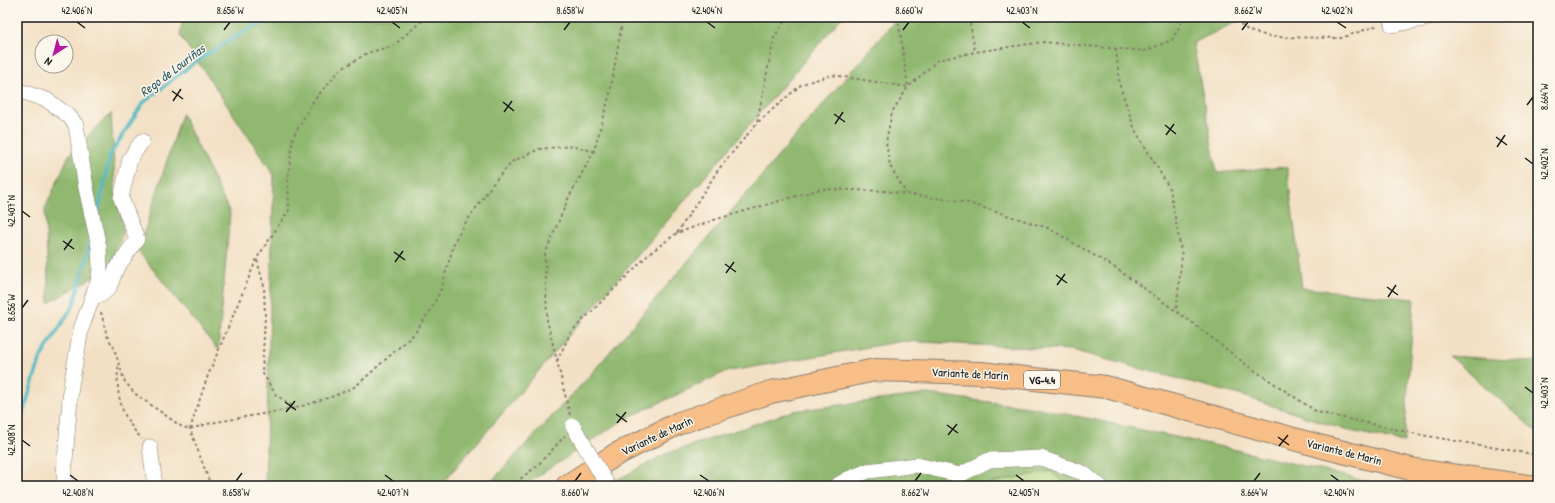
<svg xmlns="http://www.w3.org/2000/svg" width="1555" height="503" font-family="'Patrick Hand',sans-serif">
<rect width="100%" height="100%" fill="#fbf7ec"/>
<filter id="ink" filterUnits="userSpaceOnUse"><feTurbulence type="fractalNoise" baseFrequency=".025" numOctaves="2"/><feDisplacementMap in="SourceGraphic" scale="8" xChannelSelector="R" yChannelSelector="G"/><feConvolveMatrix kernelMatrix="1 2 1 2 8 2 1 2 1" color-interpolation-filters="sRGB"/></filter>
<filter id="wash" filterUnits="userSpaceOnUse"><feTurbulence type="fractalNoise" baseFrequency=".012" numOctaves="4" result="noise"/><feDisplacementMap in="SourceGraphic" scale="16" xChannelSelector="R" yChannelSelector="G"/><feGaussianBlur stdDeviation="0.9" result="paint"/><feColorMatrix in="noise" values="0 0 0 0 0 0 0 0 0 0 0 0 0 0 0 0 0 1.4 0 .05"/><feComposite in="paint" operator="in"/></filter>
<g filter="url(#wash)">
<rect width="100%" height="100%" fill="#f3e0c4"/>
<path fill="#b5d881" stroke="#687a4e" d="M1039,462L1094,486H943Z"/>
<g fill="#90b86f" stroke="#566a46">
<path d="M183,17H842L440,486H265L274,175L180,35Z"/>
<path d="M898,17H1246L1193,43L1217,173L1287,167L1302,288L1414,299L1404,442L1345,430L1243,396L1071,350L903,341L725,372L623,420L523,486H487L585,381Z"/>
<path d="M111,113L115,186L124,230L110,267L49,303L45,209L69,155Z"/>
<path d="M182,114L230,213L218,350L138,251Z"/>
<path d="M1450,356L1538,362V433Z"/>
<path d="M927,394L1043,409L1232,449L1386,486H1068L1050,471L977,486H606L663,455L793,411Z"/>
</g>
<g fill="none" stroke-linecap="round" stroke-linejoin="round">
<g stroke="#4bb8c5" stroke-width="3.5">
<path d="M98,214L110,155L143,103L195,62L247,30L277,17"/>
<path d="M17,431L41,357L74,304L91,241"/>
</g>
</g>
</g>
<g filter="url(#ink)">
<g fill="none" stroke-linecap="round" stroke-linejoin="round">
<defs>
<g id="minor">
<path d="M1392,25L1435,17"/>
<path d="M17,90L47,100L69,116L76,125L86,188L99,247L100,269L98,282L81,329L71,386L64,473L66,486"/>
<path d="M94,296L101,295L109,288L116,269L137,239L121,198L130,159L142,141"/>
<path d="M150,447L155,486"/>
<path d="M836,486L848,479L868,471L917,465L960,475L989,460L1041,458L1083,473L1100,486"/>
</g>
<path id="highway" d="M567,486L615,455L679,423L771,392L875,370L981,373L1106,387L1323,447L1415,470L1528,486"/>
</defs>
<use href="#minor" stroke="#887e70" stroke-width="16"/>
<use href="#highway" stroke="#887e70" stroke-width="24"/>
<g stroke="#887e70" stroke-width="2" stroke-dasharray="3 3" stroke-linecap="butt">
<path d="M898,17L908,87L892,112L886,142L890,166L906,193"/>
<path d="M969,17L975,52"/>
<path d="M1231,17L1249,31L1272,37L1341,38L1379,25"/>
<path d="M1116,49L1120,86L1135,130L1170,189L1182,256L1176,311"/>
<path d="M757,122L774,38L787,17"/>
<path d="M677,233L718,170L757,123L802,84L832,75L908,87L938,60L975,52L1043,42L1145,51L1172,40L1181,23L1189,17"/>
<path d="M257,260L264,286L265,317L262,372L276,395L295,408"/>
<path d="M101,312L107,336L114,348L124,380L134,393L182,427L190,429L211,423L296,408L334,396L356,386L415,333L433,306L441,289L455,240L464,225L495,181L513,161L539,149L570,146L594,151"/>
<path d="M557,361L571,332L650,253L677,233L717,219L821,189L886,191L965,202L1048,228L1114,267L1190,321L1248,366L1317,412L1421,435L1538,455"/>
<path d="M118,367C116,396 121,417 142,439"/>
<path d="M570,415L547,320L545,254L568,199L594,151L610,93L623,17"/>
<path d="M211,486L190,429L207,378L257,258L289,210L288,178L293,137L314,100L340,70L367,53L393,46L426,17"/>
<path d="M511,486L537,466L565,436"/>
</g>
<use href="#minor" stroke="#fff" stroke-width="15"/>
<use href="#highway" stroke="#f7be87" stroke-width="22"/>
<defs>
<path id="minor-bridge" d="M573,426L608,486"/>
</defs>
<use href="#minor-bridge" stroke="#887e70" stroke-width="16" stroke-linecap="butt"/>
<use href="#minor-bridge" stroke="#fff" stroke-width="15"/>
</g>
</g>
<path fill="none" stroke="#1c1c1c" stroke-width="1.5" d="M77,22L85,28M392,22L400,28M707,22L715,28M1022,22L1030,28M1337,22L1346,28M224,30L230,22M564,30L570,22M903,30L909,22M1242,30L1248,22M172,91L183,99M173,101L181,89M503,102L514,111M1527,105L1533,97M504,112L512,101M834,114L845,122M835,124L843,112M1165,125L1176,134M1166,135L1174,124M1496,137L1507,145M1497,147L1505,135M1525,158L1533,164M22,211L30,217M63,241L74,249M64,250L72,239M394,252L405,260M395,262L403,251M725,264L736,272M726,273L734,262M1056,275L1067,283M1057,285L1065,274M1387,287L1398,295M1388,297L1396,285M22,308L28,300M1525,387L1533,393M285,402L296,410M286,412L295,401M616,414L627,422M617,423L626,412M947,425L958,433M948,435L957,424M1278,437L1289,445M22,440L30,446M1279,446L1288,435M70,475L78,481M385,475L393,481M700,475L709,481M1016,475L1024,481M1331,475L1339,481M236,481L242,473M575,481L581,473M915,481L921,473M1254,481L1260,473"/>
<g text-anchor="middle" stroke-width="3" stroke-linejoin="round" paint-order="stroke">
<rect fill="#fbf7ec" stroke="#5f5e5a" stroke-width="1" x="1024" y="371" width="36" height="18" rx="3"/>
<g font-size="11" font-weight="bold" fill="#1c1c1c">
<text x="1042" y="384">VG-4.4</text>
</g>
<g font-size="12" fill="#1c1c1c" stroke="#fbf7ec">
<text transform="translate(970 374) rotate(3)" y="4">Variante de Marín</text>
<text transform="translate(657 436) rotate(-25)" y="4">Variante de Marín</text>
<text transform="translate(1344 452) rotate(14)" y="4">Variante de Marín</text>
</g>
<g font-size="13" font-style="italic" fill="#2f5a60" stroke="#fbf7ec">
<text transform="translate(172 70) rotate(-37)" y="5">Rego de Louriñas</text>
</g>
</g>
<rect width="1555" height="503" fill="none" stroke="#fbf7ec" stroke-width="44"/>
<g transform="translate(54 54) rotate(216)"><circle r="19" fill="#fbf7ec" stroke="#a29f99"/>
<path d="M0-3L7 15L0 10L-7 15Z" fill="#b5179e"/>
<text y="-6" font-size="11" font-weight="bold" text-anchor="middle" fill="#1c1c1c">N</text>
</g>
<rect x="22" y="22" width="1511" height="459" fill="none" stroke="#1c1c1c" stroke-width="1.5"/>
<g font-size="10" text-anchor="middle" fill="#1c1c1c">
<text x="77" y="14">42.406°N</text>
<text x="230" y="14">8.656°W</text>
<text x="392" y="14">42.405°N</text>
<text x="570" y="14">8.658°W</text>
<text x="707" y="14">42.404°N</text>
<text x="909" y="14">8.660°W</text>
<text x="1022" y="14">42.403°N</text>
<text x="1248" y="14">8.662°W</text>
<text x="1337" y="14">42.402°N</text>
<text transform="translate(1544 97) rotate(-90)" y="4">8.664°W</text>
<text transform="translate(1544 164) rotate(-90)" y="4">42.402°N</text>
<text transform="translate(11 211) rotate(-90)" y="4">42.407°N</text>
<text transform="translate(11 308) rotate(-90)" y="4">8.656°W</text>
<text transform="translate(1544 393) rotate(-90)" y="4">42.403°N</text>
<text transform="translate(11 440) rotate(-90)" y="4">42.408°N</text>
<text x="78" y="496">42.408°N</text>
<text x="236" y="496">8.658°W</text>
<text x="393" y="496">42.407°N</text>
<text x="575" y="496">8.660°W</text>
<text x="709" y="496">42.406°N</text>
<text x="915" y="496">8.662°W</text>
<text x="1024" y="496">42.405°N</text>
<text x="1254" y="496">8.664°W</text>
<text x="1339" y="496">42.404°N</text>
</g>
</svg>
